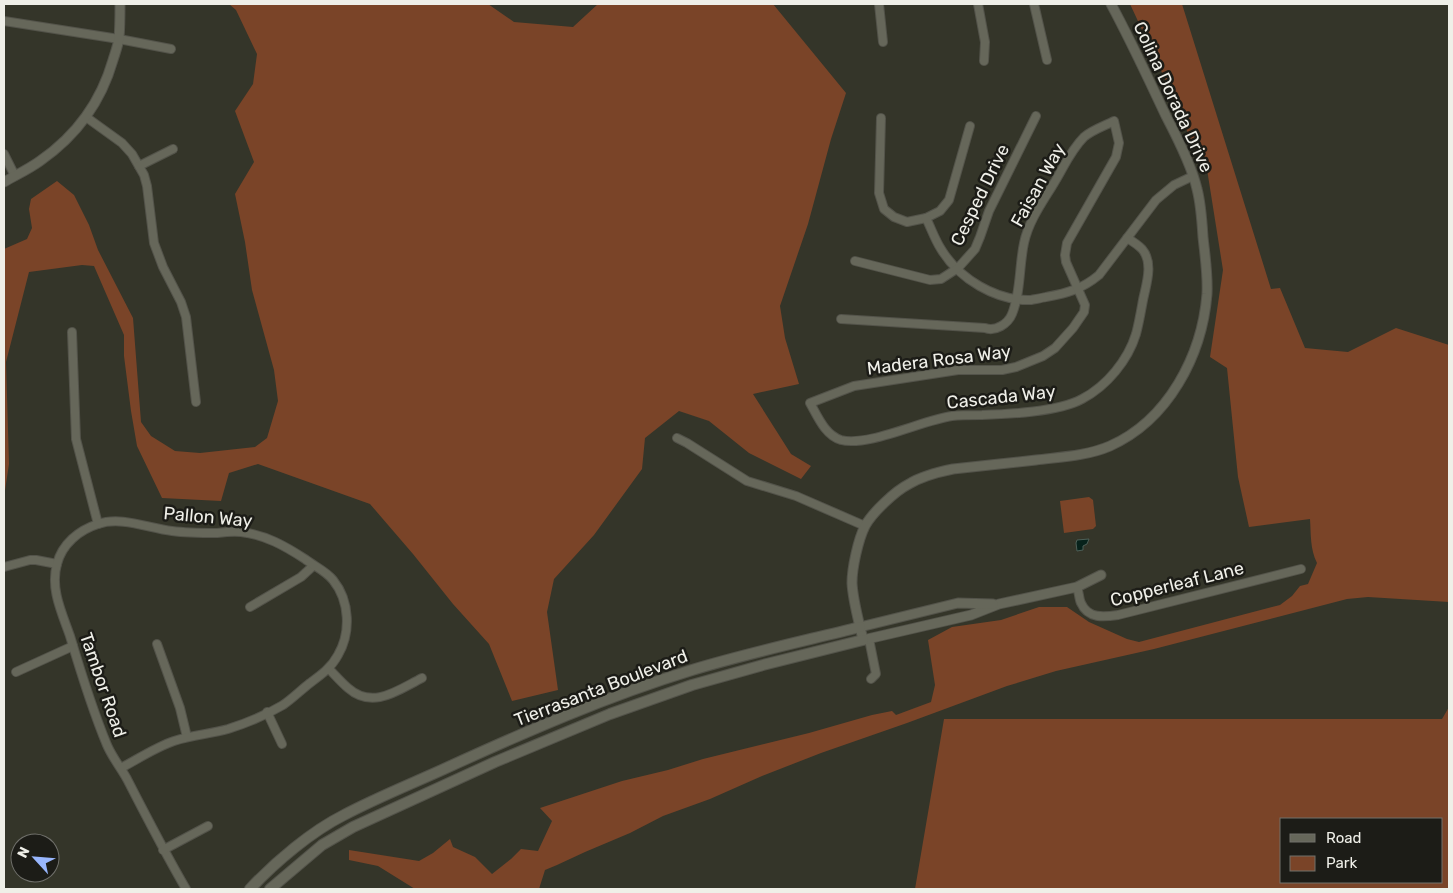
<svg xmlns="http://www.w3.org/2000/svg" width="1453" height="893" font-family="Rubik,sans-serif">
<rect width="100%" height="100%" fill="#343529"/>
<g fill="#7a4428" fill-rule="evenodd">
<path d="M229,4H488L514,22L573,27L598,4H773L846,93L831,139L808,224L780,306L785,338L799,384L753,394L791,454L811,466L801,479L749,453L709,421L679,411L645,438L642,469L594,535L554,579L547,612L558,690L512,701L489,644L453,604L413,554L370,504L258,464L229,473L221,501L162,498L137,446L131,411L124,356V335L94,266L82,265L29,272L6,362L9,464L4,497V249L27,239L32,228L29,209L31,199L57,181L74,195L89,225L98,250L133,318L141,422L151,436L175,451L200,453L255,447L267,438L278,401L274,370L252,290L245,242L235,194L254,162L235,111L253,84L257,54L236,10Z"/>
<path d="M1130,4H1182L1271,289L1280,288L1305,348L1348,352L1396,328L1449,345V602L1368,597L1347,599L1154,649L1056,671L1007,686L907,723L821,753L762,776L710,799L663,816L630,833L585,852L557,865L545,870L539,889H415L378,866L349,860V850L419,861L433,853L450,839L453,847L475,857L492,874L511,859L521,849L538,851L552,821L540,808L622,781L668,770L703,759L809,733L872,715L892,711L896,715L931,702L935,685L928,640L952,627L1001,620L1039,607H1067L1089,622L1127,639L1139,642L1280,605L1292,596L1300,586L1308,584L1317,563C1310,549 1311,534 1310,519L1249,527L1238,477L1227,368L1210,357L1223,270L1206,163L1190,138L1171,92Z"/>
<path d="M1089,497L1093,500L1096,526L1093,529L1064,533L1060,501Z"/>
<path d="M1449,707V889H915L944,719H1442ZM1442,819V882H1282V819Z"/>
</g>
<path fill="#07221b" stroke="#4d6058" d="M1089,539L1087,544L1083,546V550L1077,551L1076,543L1077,540Z"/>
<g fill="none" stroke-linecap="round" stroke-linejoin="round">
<defs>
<g id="minor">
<path d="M879,4L883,42"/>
<path d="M978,4L985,42L984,61"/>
<path d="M1034,4L1047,60"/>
<path d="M4,21L119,39L171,49"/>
<path d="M86,117L122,143L132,154L144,175L147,186L154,243L163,267L181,302L186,317L196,402"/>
<path d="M881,118L879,193L884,209L894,217L907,222L926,218L940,211L949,200L970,126"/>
<path d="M4,154L15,176"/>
<path d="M139,166L173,149"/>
<path d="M926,218C931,228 935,240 941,249C959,279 996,301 1031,300C1036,299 1042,298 1046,297C1068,293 1082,289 1099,275L1156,200L1174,185L1193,176"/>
<path d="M855,261L930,280L941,279L958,268L975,249L980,237L989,211L1036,116"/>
<path d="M841,319L985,328C995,332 1008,324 1012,314C1021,292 1019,266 1024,243C1029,219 1045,199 1057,178C1065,164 1072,149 1084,137C1092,130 1104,126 1114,121L1119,143L1116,157L1067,243L1065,255L1066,262L1085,305L1084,312L1073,328L1055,348L1043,356L1016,367L1002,370H958L854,386L810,403C818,417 825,435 841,440C868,447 923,420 952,416C961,415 972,415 982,415C1009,414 1058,412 1082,399C1107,386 1128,360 1136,334C1139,323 1141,311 1143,300C1146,285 1154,263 1142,249C1138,245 1132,241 1127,238"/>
<path d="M72,332L76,439L98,524"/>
<path d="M677,438L687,443L747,481L796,496L865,526"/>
<path d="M4,567L30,560H36L57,564"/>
<path d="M1077,587C1079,592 1079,599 1081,603C1088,619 1104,617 1118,615L1301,569"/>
<path d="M250,607L301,577L313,566"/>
<path d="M869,639L876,674L871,679"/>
<path d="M157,644L180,708L187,737"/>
<path d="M329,669C335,675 341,682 348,688C373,710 398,690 422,678"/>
<path d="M16,672L73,646"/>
<path d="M267,712L282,744"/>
<path d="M121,768C138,759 156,747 174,741C192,735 210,734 228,729C247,723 266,715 283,705C292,699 301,690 310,683C321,675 331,668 338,655C351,633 350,601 333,580C326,571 314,566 305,559C285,546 266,535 241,532C234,531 225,532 217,533C202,533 187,533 172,531C148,528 121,516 98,524C79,530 62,544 57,564C50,589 62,613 70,636C81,673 92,709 107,745C112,757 121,768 127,779C146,816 165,853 186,889"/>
<path d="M163,850L208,826"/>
</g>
<g id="tertiary">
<path d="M4,182C16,175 29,169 40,161C76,136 101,102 113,60C115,53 118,46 119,38C120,27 120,15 120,4"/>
<path d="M1101,575L1077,587L999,604L971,615L863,640C859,621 853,602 852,583C852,568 858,540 865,526C872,513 895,491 909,484C922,476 938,472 953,469C981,466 1008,463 1036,460C1060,457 1087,456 1110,446C1168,420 1202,356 1207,294C1208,275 1205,256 1203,237C1202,221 1201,204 1197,189C1192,166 1177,137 1166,116C1148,78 1131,41 1111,4"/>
<path d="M860,627L958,603L993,604"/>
</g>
<g id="secondary">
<path d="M250,889C275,862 312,831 344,815C376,798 411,784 444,769C525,732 607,696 692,670C748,653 804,641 860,627"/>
<path d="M270,889L322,845L353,827L495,762L610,714L692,685L763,665L863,640"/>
</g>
</defs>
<use href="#minor" stroke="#53534a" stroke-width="10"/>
<use href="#tertiary" stroke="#53534a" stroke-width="11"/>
<use href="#secondary" stroke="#53534a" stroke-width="12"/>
<use href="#minor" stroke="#66675a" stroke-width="8"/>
<use href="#tertiary" stroke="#66675a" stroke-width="9"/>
<use href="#secondary" stroke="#66675a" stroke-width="10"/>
</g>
<g text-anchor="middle" stroke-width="5" stroke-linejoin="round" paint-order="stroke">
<g font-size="18" fill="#efefe8" stroke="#1c1c17">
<text transform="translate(1173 97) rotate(65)" y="6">Colina Dorada Drive</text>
<text transform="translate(1038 185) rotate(-61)" y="6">Faisan Way</text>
<text transform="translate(980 195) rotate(-64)" y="6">Cesped Drive</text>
<text transform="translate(939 360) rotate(-7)" y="6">Madera Rosa Way</text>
<text transform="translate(1001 397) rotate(-6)" y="6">Cascada Way</text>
<text transform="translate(208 517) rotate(5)" y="6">Pallon Way</text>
<text transform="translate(1177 584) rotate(-14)" y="6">Copperleaf Lane</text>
<text transform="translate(103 685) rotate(71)" y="6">Tambor Road</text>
<text transform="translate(601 688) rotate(-21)" y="6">Tierrasanta Boulevard</text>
</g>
</g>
<rect width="1453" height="893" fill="none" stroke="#efefe8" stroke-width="10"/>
<rect x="1280" y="818" width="162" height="65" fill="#1c1c17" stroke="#70706b"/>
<rect x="1290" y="834" width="25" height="8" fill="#66675a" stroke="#70706b"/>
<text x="1326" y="843" font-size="15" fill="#efefe8">Road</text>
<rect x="1290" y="856" width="25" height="15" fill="#7a4428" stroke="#70706b"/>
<text x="1326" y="868" font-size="15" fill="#efefe8">Park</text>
<g transform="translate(35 858) rotate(296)"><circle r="24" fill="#1c1c17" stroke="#70706b"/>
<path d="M0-4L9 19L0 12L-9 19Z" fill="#98b6fd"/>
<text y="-8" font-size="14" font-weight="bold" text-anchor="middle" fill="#efefe8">N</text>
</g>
</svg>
